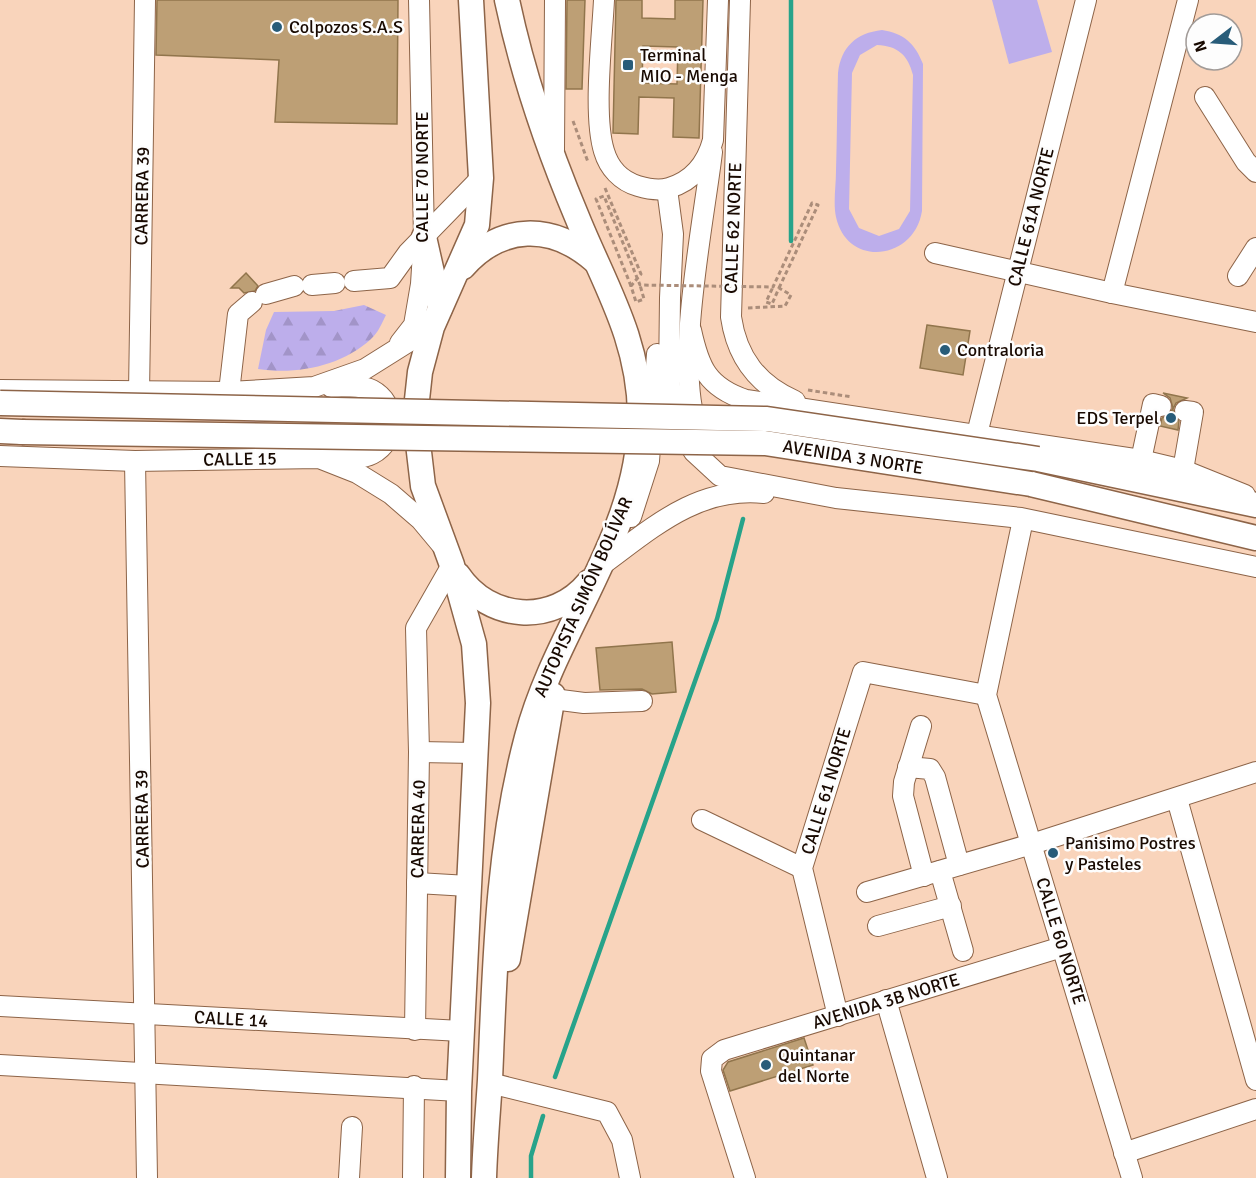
<svg xmlns="http://www.w3.org/2000/svg" width="1256" height="1178" font-family="Signika,sans-serif">
<defs>
<pattern id="forest-firs" width="22" height="20" patternUnits="userSpaceOnUse" patternTransform="scale(1.5)"><rect width="22" height="20" fill="#bdaeeb"/><path d="M5 1l3.5 6h-7zM16 11l3.5 6h-7z" fill="#a294c8"/></pattern>
</defs>
<rect width="100%" height="100%" fill="#f9d4bb"/>
<g fill="#bdaeeb" fill-rule="evenodd">
<path d="M992,0H1037L1052,52L1009,64Z"/>
<path d="M882,30C903,33 915,43 923,64L922,211C914,261 847,268 836,217C833,203 836,186 836,171C837,138 837,106 838,73C841,47 856,33 882,30ZM877,45C898,46 908,55 913,75L910,211L899,229L879,236L859,228L849,209L852,73L860,55Z"/>
</g>
<g fill="url(#forest-firs)">
<path d="M364,305L386,315C382,323 378,333 371,339C342,366 297,375 258,369L266,330L274,312L334,311Z"/>
<path d="M0,415L279,420V422Z"/>
</g>
<g fill="none" stroke-linecap="round" stroke-linejoin="round">
<g stroke="#27a38a" stroke-width="4.5">
<path d="M791,241V0"/>
<path d="M555,1077L717,619L743,519"/>
<path d="M531,1178V1156L543,1116"/>
</g>
</g>
<g fill="#bd9f75" stroke="#91754c" stroke-width="1.5" fill-rule="evenodd">
<path d="M157,0H398L397,124L275,122L279,60L156,55Z"/>
<path d="M567,0H585L582,89H566Z"/>
<path d="M616,0H642V18L675,19V0H703L699,138L673,137L674,98L639,97L638,134L613,133ZM643,46L678,47L677,84L642,83Z"/>
<path d="M246,273L258,286L255,291L244,293L239,288H231Z"/>
<path d="M927,325L970,331L963,375L920,368Z"/>
<path d="M1163,393L1187,398L1176,403L1173,409L1174,416L1179,421L1178,430L1160,426L1162,418L1169,415L1173,408L1170,398Z"/>
<path d="M672,642L676,692L652,694L642,689L600,690L596,648Z"/>
<path d="M804,1038L813,1065L730,1091L723,1070L728,1062Z"/>
</g>
<g fill="none" stroke-linecap="round" stroke-linejoin="round">
<defs>
<g id="minor">
<path d="M604,0C602,40 593,115 604,151C609,168 621,181 638,186C648,189 659,191 669,188C693,181 707,163 713,140L718,0"/>
<path d="M740,0L731,317C737,358 758,385 795,401"/>
<path d="M1205,97L1246,162L1256,172"/>
<path d="M554,150L555,0"/>
<path d="M667,189L673,234L670,298L669,381L672,399L684,436L694,452L720,476L836,498L1021,518L1256,567"/>
<path d="M935,253L1112,293L1256,322"/>
<path d="M1238,276L1256,248"/>
<path d="M354,281L390,278L408,253L481,178"/>
<path d="M312,285L335,283"/>
<path d="M1112,293L1188,0"/>
<path d="M266,294L294,286"/>
<path d="M691,330C699,367 707,387 746,400L1141,460L1183,470L1245,495"/>
<path d="M400,343L414,325L421,284L424,237L419,0"/>
<path d="M331,387C344,387 360,384 372,390C397,403 398,441 372,454C360,460 344,458 331,458"/>
<path d="M0,390L229,392L314,387L365,369L432,327"/>
<path d="M229,392L238,314L252,302"/>
<path d="M139,393L145,0"/>
<path d="M698,429C673,370 704,221 712,152"/>
<path d="M977,434L1086,0"/>
<path d="M0,456L135,461L319,458L357,473L391,494L421,520L441,544"/>
<path d="M1141,460L1153,404L1161,406"/>
<path d="M135,461L147,1178"/>
<path d="M1183,470L1193,412L1185,411"/>
<path d="M631,517L649,461L657,354"/>
<path d="M1021,529L986,695L1132,1178"/>
<path d="M599,567C650,530 696,486 764,493"/>
<path d="M553,699L584,703L642,701"/>
<path d="M921,726L904,782L903,796L924,876"/>
<path d="M419,752L475,753"/>
<path d="M908,767L930,769L935,777L959,865"/>
<path d="M1177,799L1256,1080"/>
<path d="M702,820L802,868"/>
<path d="M940,871L963,951"/>
<path d="M417,883L468,886"/>
<path d="M867,892L1032,844L1256,772"/>
<path d="M878,926L951,906"/>
<path d="M886,1000L937,1178"/>
<path d="M0,1006L461,1031"/>
<path d="M838,1016L802,868L863,672L986,695"/>
<path d="M415,1030L419,752L416,628L452,565"/>
<path d="M0,1065L459,1091"/>
<path d="M490,1083L607,1112L622,1140L630,1178"/>
<path d="M1124,1153L1256,1109"/>
<path d="M349,1178L352,1127"/>
<path d="M413,1178L414,1086"/>
<path d="M745,1178L711,1071L712,1059L724,1050L1062,947"/>
</g>
<g id="major">
<path d="M424,237L440,308"/>
<path d="M463,267C501,224 552,223 595,261"/>
<path d="M0,431L22,432"/>
<path d="M1038,459L1256,505"/>
<path d="M1031,484L1256,538"/>
<path d="M458,575C489,621 553,626 589,582"/>
<path d="M508,959L553,695"/>
<path d="M458,1178L459,1091L478,703L474,644L452,565L423,486L415,418L420,372L432,327L477,225L481,178L471,0"/>
<path d="M484,1178C485,1145 488,1112 490,1080C495,964 497,850 527,737C556,626 641,533 640,414C639,338 604,284 577,217C547,146 523,76 507,0"/>
</g>
</defs>
<use href="#minor" stroke="#8d6448" stroke-width="22"/>
<use href="#major" stroke="#8d6448" stroke-width="27"/>
<g stroke="#ab8d7a" stroke-width="3" stroke-dasharray="4.5 3" stroke-linecap="butt">
<path d="M573,121L588,162"/>
<path d="M605,188L641,274L631,286L636,302L644,299L640,285"/>
<path d="M748,308L785,306L791,295L779,288L772,304L766,302L773,287"/>
<path d="M808,390L852,397"/>
</g>
<use href="#minor" stroke="#fff" stroke-width="20"/>
<use href="#major" stroke="#fff" stroke-width="24"/>
<defs>
<g id="major-bridge">
<path d="M0,403L767,419L1038,459"/>
<path d="M22,432L765,443L1031,484"/>
</g>
</defs>
<use href="#major-bridge" stroke="#8d6448" stroke-width="27" stroke-linecap="butt"/>
<path stroke="#ab8d7a" stroke-width="3" stroke-dasharray="4.5 3" stroke-linecap="butt" d="M631,286L596,199L604,196L640,285L773,287L812,203L818,205L779,288"/>
<use href="#major-bridge" stroke="#fff" stroke-width="24"/>
</g>
<g fill="#285c79" stroke="#fdfdfd" stroke-width="2">
<circle cx="277" cy="27" r="6"/>
<rect x="622" y="59" width="12" height="12" rx="3"/>
<circle cx="945" cy="350" r="6"/>
<circle cx="1171" cy="418" r="6"/>
<circle cx="1053" cy="853" r="6"/>
<circle cx="766" cy="1065" r="6"/>
</g>
<g text-anchor="middle" stroke-width="5" stroke-linejoin="round" paint-order="stroke">
<g font-size="18" fill="#180901" stroke="#fdfdfd" text-anchor="start">
<text x="289" y="33">Colpozos S.A.S</text>
<text x="640" y="61">Terminal<tspan x="640" dy="21">MIO - Menga</tspan></text>
<text x="957" y="356">Contraloria</text>
<text x="1159" y="424" text-anchor="end">EDS Terpel</text>
<text x="1065" y="849">Panisimo Postres<tspan x="1065" dy="21">y Pasteles</tspan></text>
<text x="778" y="1061">Quintanar<tspan x="778" dy="21">del Norte</tspan></text>
</g>
<g font-size="18" fill="#180901" stroke="#fdfdfd">
<text transform="translate(422 177) rotate(-90)" y="6">CALLE 70 NORTE</text>
<text transform="translate(142 196) rotate(-89)" y="6">CARRERA 39</text>
<text transform="translate(1031 217) rotate(-76)" y="6">CALLE 61A NORTE</text>
<text transform="translate(733 228) rotate(-88)" y="6">CALLE 62 NORTE</text>
<text transform="translate(853 457) rotate(9)" y="6">AVENIDA 3 NORTE</text>
<text transform="translate(240 459) rotate(-1)" y="6">CALLE 15</text>
<text transform="translate(583 597) rotate(-66)" y="6">AUTOPISTA SIMÓN BOLÍVAR</text>
<text transform="translate(826 791) rotate(-73)" y="6">CALLE 61 NORTE</text>
<text transform="translate(142 819) rotate(-91)" y="6">CARRERA 39</text>
<text transform="translate(418 829) rotate(-89)" y="6">CARRERA 40</text>
<text transform="translate(1061 941) rotate(73)" y="6">CALLE 60 NORTE</text>
<text transform="translate(886 1001) rotate(-17)" y="6">AVENIDA 3B NORTE</text>
<text transform="translate(231 1019) rotate(3)" y="6">CALLE 14</text>
</g>
</g>
<g transform="translate(1214 42) rotate(253)"><circle r="28" fill="#fdfdfd" stroke="#a19b98" stroke-width="1.5"/>
<path d="M0-4.5L10 22L0 15L-10 22Z" fill="#285c79"/>
<text y="-9" font-size="16" font-weight="bold" text-anchor="middle" fill="#180901">N</text>
</g>
</svg>
